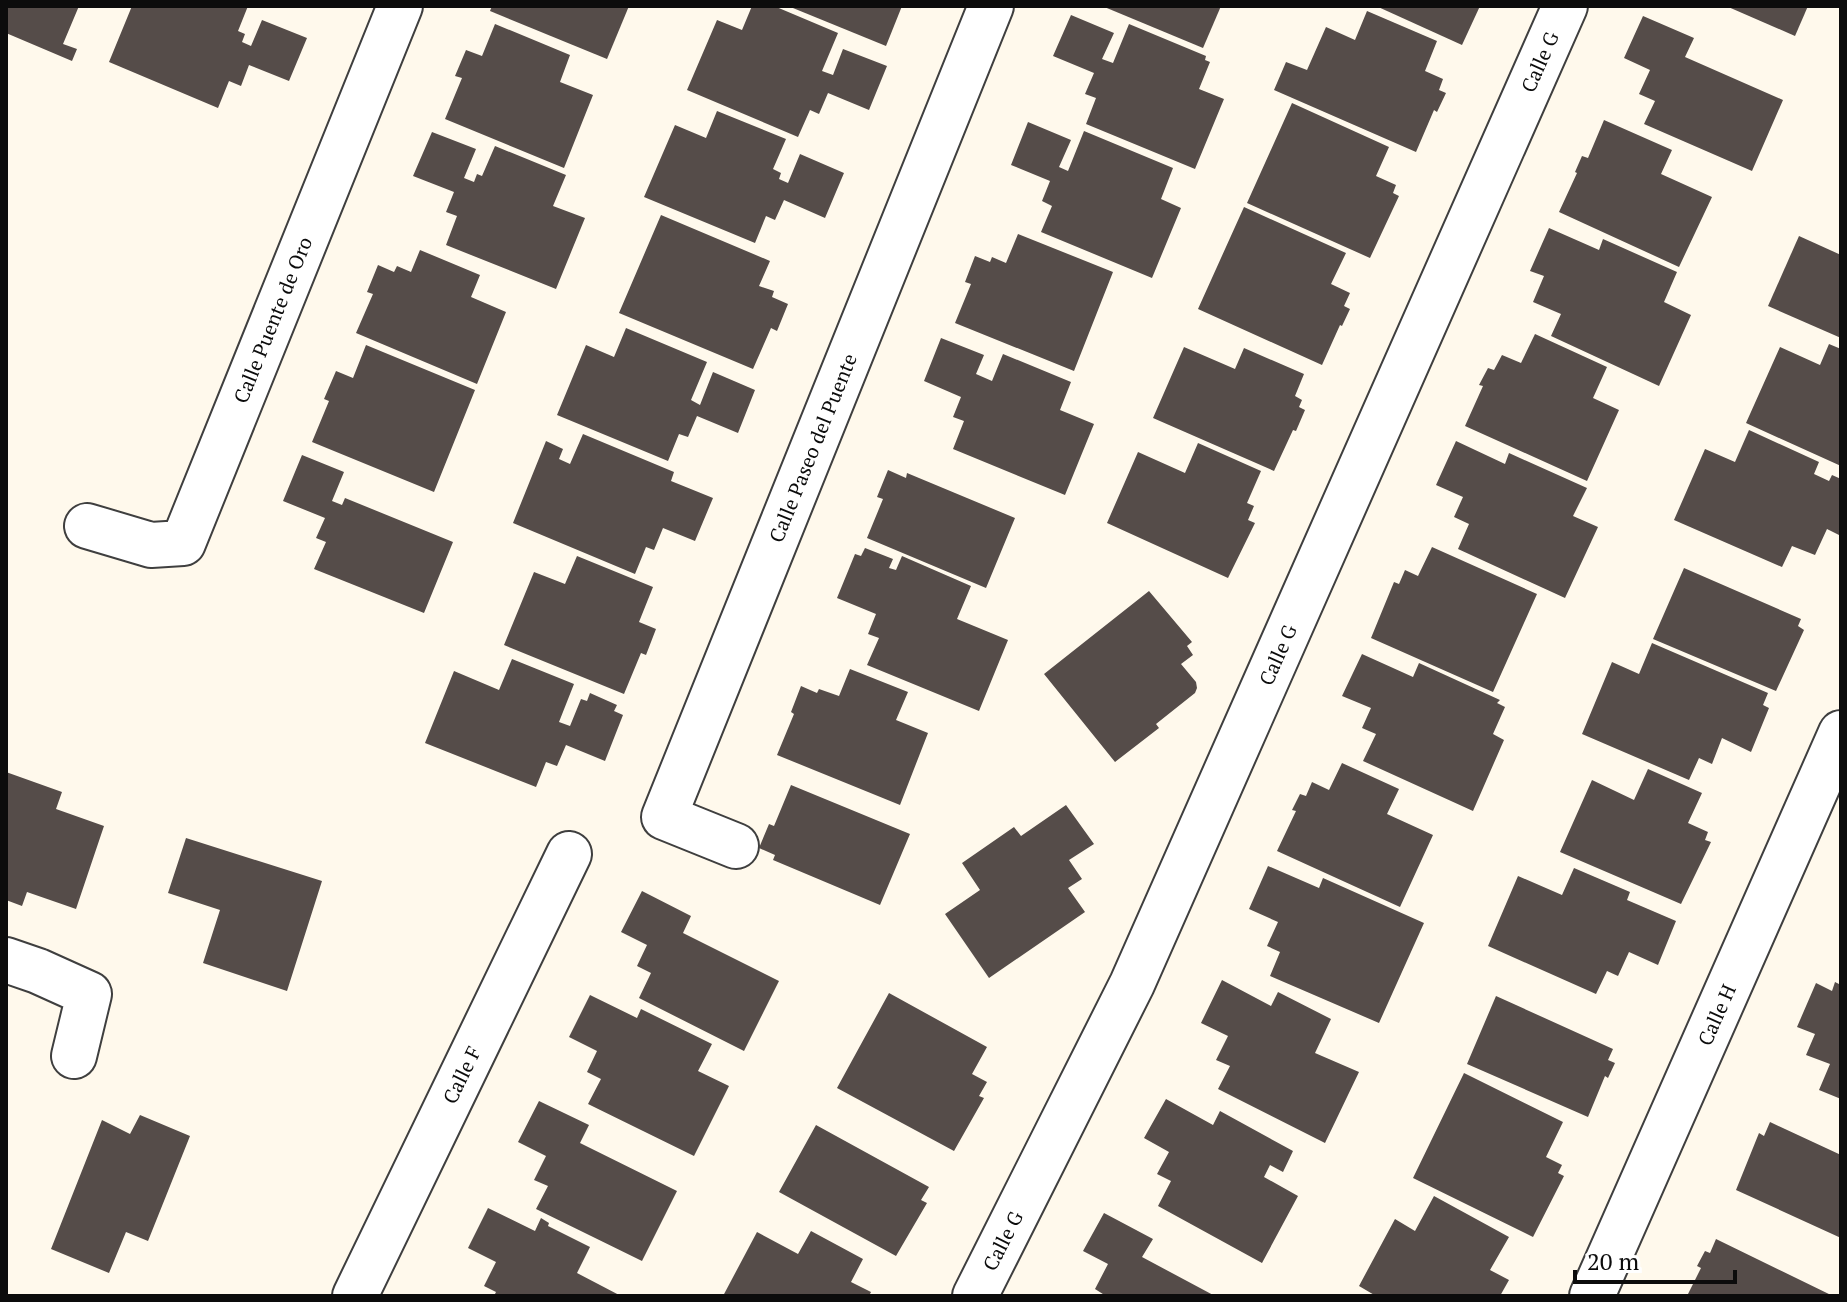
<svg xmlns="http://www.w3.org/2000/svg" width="1847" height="1302" font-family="'PT Serif',serif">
<rect width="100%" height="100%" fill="#fff9ec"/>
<g fill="#554c49">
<path d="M6,6H79L63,44L77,49L72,61L6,33Z"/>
<path d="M132,6H248L238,31L245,34L242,42L251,46L262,20L307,38L289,81L249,65L241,86L229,81L218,108L109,62Z"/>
<path d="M492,6H629L607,59L490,11Z"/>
<path d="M752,6H774L838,33L822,71L833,75L843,49L887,66L869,110L828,93L819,114L810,110L798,137L687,90L717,20L742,30Z"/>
<path d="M788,6H902L886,46Z"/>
<path d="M1102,6H1221L1203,48Z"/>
<path d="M1376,6H1480L1462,45Z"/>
<path d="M1726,6H1808L1795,36Z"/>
<path d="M1367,11L1437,41L1425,71L1443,79L1439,90L1446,93L1437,112L1434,110L1416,152L1274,90L1286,62L1307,70L1326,27L1355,40Z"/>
<path d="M1071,15L1114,33L1102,59L1113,63L1129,24L1206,56L1205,60L1210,62L1199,89L1224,99L1195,169L1086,124L1096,98L1085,94L1094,73L1053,56Z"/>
<path d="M1643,16L1694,38L1685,57L1783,100L1752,171L1644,124L1655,101L1639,94L1650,70L1624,58Z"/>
<path d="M495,24L570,55L560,82L593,95L564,168L445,119L462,78L455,76L466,50L482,56Z"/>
<path d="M1292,103L1389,147L1376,176L1396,185L1393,193L1399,196L1370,258L1247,203Z"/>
<path d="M717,111L786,139L773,169L781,173L779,179L788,183L800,154L844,173L825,218L784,200L775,220L766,216L755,243L644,197L675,125L706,138Z"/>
<path d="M1604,120L1672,150L1661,174L1712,197L1679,267L1559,212L1577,173L1575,172L1582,156L1588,158Z"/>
<path d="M1028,122L1071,140L1059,167L1068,171L1084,131L1173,168L1161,199L1181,208L1152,278L1041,232L1052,206L1042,201L1050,181L1011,165Z"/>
<path d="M432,132L476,149L464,178L474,182L477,174L482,176L495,146L566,175L553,206L585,218L556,289L446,245L457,216L446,212L454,192L413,176Z"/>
<path d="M1244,207L1346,253L1331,284L1350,293L1344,306L1350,309L1342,326L1340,325L1322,365L1198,309Z"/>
<path d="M661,215L770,261L759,286L774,291L772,297L788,304L777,331L771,328L753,369L619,313Z"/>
<path d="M1549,228L1599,250L1603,239L1677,272L1664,302L1691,315L1659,386L1551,336L1561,314L1533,302L1544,276L1530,271Z"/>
<path d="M1018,234L1113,272L1074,371L955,323L971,284L965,282L975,256L990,262L992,257L1006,263Z"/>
<path d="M1799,236L1841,255V338L1768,306Z"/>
<path d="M420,250L480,275L471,297L506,312L477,384L356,333L373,294L367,292L378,265L394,272L397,266L411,272Z"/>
<path d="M626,328L707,362L691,400L700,405L713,372L755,390L738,433L697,416L688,437L679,434L668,461L557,415L586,345L614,357Z"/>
<path d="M1535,334L1607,367L1593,398L1619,410L1587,481L1465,426L1483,386L1479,385L1488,368L1494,370L1502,355L1521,363Z"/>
<path d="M941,338L984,355L976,374L992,381L1003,354L1071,382L1060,410L1094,424L1065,495L953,449L964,421L953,417L961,397L924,381Z"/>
<path d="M1829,344L1841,349V466L1746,423L1780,347L1820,365Z"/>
<path d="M366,345L475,390L434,492L312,442L329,401L324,399L336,371L353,378Z"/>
<path d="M1184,347L1235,369L1244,348L1304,374L1295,396L1302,400L1299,407L1305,410L1296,431L1293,430L1274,471L1153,418Z"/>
<path d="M1749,430L1819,462L1814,474L1829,481L1832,475L1841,479V536L1827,529L1815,555L1792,546L1782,567L1674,520L1705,449L1735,462Z"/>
<path d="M583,434L674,472L671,481L713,498L695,541L663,528L654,550L646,547L635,574L513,523L546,441L563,449L559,459L570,464Z"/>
<path d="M1456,441L1505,464L1509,453L1587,488L1573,516L1598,527L1565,598L1458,549L1469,524L1454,517L1463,497L1436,485Z"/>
<path d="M1198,443L1261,471L1247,503L1254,506L1248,520L1255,523L1228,578L1107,523L1138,452L1185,473Z"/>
<path d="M302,455L344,472L332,501L342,505L345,498L453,542L424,613L314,569L326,542L316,538L325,518L283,501Z"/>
<path d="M888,470L906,478L907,473L1015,518L986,588L867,538L883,499L877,497Z"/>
<path d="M1432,547L1537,594L1493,692L1371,638L1394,582L1399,584L1405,570L1418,576Z"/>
<path d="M865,548L893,559L889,568L896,570L902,556L971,586L957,619L1008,640L979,711L867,665L879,638L868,634L876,614L837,598L855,554L861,556Z"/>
<path d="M577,556L653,587L639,622L656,629L646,655L641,653L624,694L504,645L534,572L565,584Z"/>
<path d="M1684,568L1801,619L1798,626L1804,630L1776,691L1653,639Z"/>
<path d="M1149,591L1192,642L1187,646L1193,655L1181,664L1196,682L1197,688L1195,693L1156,724L1159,728L1115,762L1044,674Z"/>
<path d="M1652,643L1768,693L1763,705L1769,708L1751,752L1722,738L1712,764L1699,758L1689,780L1582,734L1612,662L1639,674Z"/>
<path d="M1362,654L1413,677L1419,663L1500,700L1497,703L1505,707L1493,734L1504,740L1473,811L1363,761L1376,734L1362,728L1371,708L1342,696Z"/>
<path d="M512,659L574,684L559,722L570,726L581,699L587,701L590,693L617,705L614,711L623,715L605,761L566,745L557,766L546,762L536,787L425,743L454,671L499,690Z"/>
<path d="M850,669L908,692L896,720L928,733L900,805L777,755L794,714L791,712L801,686L817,693L819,689L839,696Z"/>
<path d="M1342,763L1399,789L1387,814L1433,835L1400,907L1277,851L1296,811L1292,810L1300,794L1306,796L1312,782L1329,790Z"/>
<path d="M1648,769L1702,793L1688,823L1708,832L1705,840L1711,842L1681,904L1560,852L1592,780L1634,800Z"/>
<path d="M6,772L62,792L56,809L104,826L76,909L27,892L22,906L6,900Z"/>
<path d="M791,785L910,834L880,905L773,860L775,855L759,848L769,824L774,826Z"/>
<path d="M1066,805L1094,844L1069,860L1082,879L1068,888L1085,912L989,978L945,914L980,890L962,863L1014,827L1021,836Z"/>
<path d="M186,838L322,881L287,991L203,963L220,910L168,893Z"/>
<path d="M1268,866L1319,888L1323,878L1424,923L1379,1023L1270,976L1280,952L1267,946L1278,922L1249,909Z"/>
<path d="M1574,868L1630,892L1627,900L1676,921L1658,965L1629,952L1618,976L1607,971L1596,994L1488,946L1518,876L1562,895Z"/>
<path d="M642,891L691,916L683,933L779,981L744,1051L639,998L651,973L637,966L647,945L621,932Z"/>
<path d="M1222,980L1271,1006L1278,992L1331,1019L1315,1053L1359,1072L1325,1143L1218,1089L1230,1066L1216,1060L1228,1036L1201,1023Z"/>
<path d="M1835,982L1841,985V1099L1819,1090L1830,1064L1806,1055L1815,1034L1797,1027L1816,983L1832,991Z"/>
<path d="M889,993L987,1047L972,1074L987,1082L979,1096L984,1098L954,1151L837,1088Z"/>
<path d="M590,995L637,1018L641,1009L712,1044L698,1071L729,1086L694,1156L588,1104L601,1079L587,1072L597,1051L569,1037Z"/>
<path d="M1496,996L1613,1049L1608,1060L1615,1063L1608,1078L1605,1076L1588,1117L1467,1064Z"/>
<path d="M1464,1073L1563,1122L1546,1157L1562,1165L1558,1173L1564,1176L1533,1237L1413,1178Z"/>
<path d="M1166,1099L1213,1125L1220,1111L1293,1151L1283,1172L1270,1165L1264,1177L1298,1196L1262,1263L1158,1206L1171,1181L1157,1174L1169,1152L1144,1138Z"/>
<path d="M539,1101L589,1125L580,1143L677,1191L642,1261L536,1209L548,1186L534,1180L546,1156L518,1142Z"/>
<path d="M140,1115L190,1136L148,1241L126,1232L109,1273L51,1249L102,1120L130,1134Z"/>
<path d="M1770,1122L1841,1155V1238L1736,1190L1759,1133L1764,1136Z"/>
<path d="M816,1125L929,1187L921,1200L927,1203L896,1256L779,1192Z"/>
<path d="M1434,1196L1509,1237L1490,1270L1509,1280L1500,1296H1376L1359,1286L1395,1219L1415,1231Z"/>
<path d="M488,1208L535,1231L541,1218L549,1223L548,1226L590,1247L577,1273L621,1296H494L496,1292L484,1286L496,1262L468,1248Z"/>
<path d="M1104,1213L1153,1239L1142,1257L1215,1296H1106L1095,1289L1108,1264L1083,1251Z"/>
<path d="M811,1231L863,1259L851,1282L871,1292L869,1296H723L757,1232L798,1254Z"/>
<path d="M1716,1239L1833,1296H1687L1701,1268L1697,1266L1705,1251L1710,1253Z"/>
</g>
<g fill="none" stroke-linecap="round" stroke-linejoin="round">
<defs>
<g id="minor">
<path d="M87,526L151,545L183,543L400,6"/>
<path d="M736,846L664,817L991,6"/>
<path d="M6,960L38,971L89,994L74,1056"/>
<path d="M355,1296L569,854"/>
<path d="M975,1296L1132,984L1565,6"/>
<path d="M1592,1296L1841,733"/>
</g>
</defs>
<use href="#minor" stroke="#3f3f3f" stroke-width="48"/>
<use href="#minor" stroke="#fff" stroke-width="44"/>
</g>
<g text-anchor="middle" stroke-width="8" stroke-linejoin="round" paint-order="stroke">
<g font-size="20" fill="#0c0c0c" stroke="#fff">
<text transform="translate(1540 62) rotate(-66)" y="7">Calle G</text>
<text transform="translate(273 320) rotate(-68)" y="7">Calle Puente de Oro</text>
<text transform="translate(813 448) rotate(-68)" y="7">Calle Paseo del Puente</text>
<text transform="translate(1278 655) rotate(-66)" y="7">Calle G</text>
<text transform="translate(1717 1015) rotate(-66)" y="7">Calle H</text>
<text transform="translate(462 1075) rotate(-64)" y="7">Calle F</text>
<text transform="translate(1003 1241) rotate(-63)" y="7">Calle G</text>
</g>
</g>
<rect width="1847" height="1302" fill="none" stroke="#0c0c0c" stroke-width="16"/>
<path d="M1575 1270v12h160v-12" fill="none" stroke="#0c0c0c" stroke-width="4"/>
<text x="1587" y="1270" font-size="24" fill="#0c0c0c" stroke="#ffffff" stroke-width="6" paint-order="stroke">20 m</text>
</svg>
